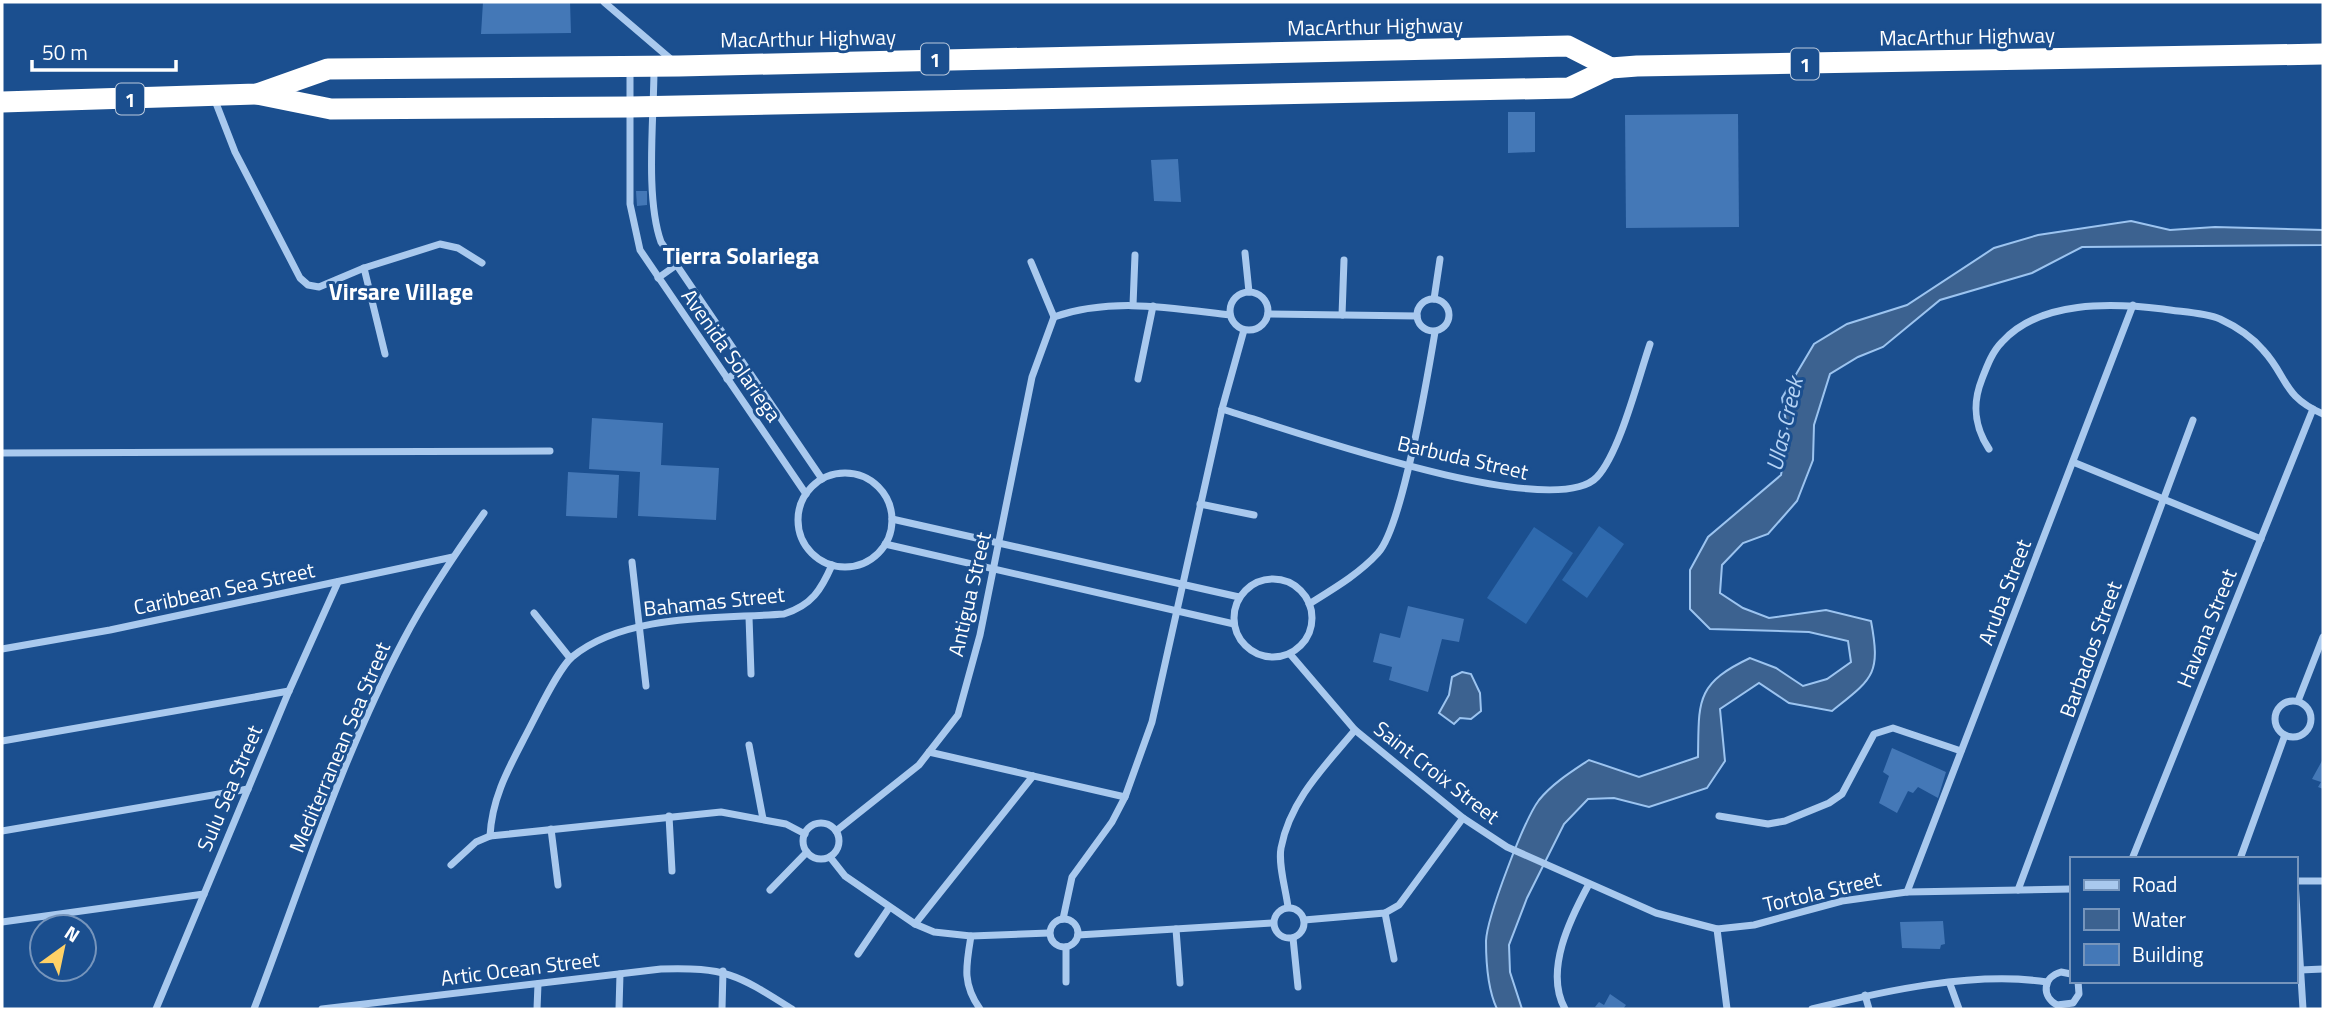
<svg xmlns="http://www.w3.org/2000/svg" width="2325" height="1011" font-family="'Titillium Web',sans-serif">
<rect width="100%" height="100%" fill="#1b4f8f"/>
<g fill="#2e69ad">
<polygon points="1599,526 1624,544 1587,598 1562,580"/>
<polygon points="1534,527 1573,553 1526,624 1487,598"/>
</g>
<g fill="#3c6290" stroke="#9cc4f0" stroke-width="2">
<path d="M2131,221L2170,230L2215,227L2323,230V245L2082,247L2032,273L1940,300L1883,347L1858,357L1830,374L1814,425L1813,460L1797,501L1768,534L1743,543L1722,565L1720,593L1743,608L1769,618L1826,610L1871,621C1881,675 1873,678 1832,711L1789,703L1759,683L1720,709L1725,761L1707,788L1649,807L1614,798L1588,799L1564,824L1527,898L1509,945L1510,972L1522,1009H1497C1488,990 1486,963 1486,941C1487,917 1524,820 1539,800C1553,783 1571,772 1589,760L1639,777L1698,757C1699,701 1695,684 1750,658L1776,668L1803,686L1827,679L1851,662L1848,641L1809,632L1710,629L1690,609V570L1708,537L1781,475L1788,434L1782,398L1814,344L1847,324L1907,305L1994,248L2038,235Z"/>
<polygon points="1462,672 1471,674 1480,693 1481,711 1471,719 1460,718 1454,724 1439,713 1449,695 1452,677"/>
</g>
<g fill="#4478b7">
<polygon points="483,2 570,2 571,33 481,34"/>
<polygon points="1508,112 1535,112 1535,152 1508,153"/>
<polygon points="1738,114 1739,227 1626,228 1625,115"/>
<polygon points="1178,159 1181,202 1154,201 1151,160"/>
<polygon points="636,191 647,191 647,205 637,206"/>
<polygon points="592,418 663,423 661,465 719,468 716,520 638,516 640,472 589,469"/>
<polygon points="568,472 619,475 617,518 566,516"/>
<polygon points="1408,606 1464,619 1459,642 1442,639 1428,692 1389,680 1392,667 1373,662 1380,633 1400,638"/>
<polygon points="1892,748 1946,772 1938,798 1918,787 1913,793 1908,791 1897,813 1879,803 1889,776 1883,772"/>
<polygon points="2323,759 2323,789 2318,787 2321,782 2312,779"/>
<polygon points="1943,921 1945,944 1941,945 1940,949 1902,948 1900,922"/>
<polygon points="1610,994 1626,1005 1623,1009 1595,1007 1599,1002 1604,1005"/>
</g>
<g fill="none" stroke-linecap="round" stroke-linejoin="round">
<g stroke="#a9c9ee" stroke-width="7">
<polyline points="604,2 673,61"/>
<polyline points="630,67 630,204 640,250 806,494"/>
<path d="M654,68C654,118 645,197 661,242L822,479"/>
<polyline points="214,98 235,152 300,278 308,285 319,287 364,268 440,244 458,248 482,263"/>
<polyline points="1245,253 1249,292"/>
<polyline points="1031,262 1054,317"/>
<polyline points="364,268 385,354"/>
<polyline points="658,278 675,266"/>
<circle cx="1249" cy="311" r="19"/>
<circle cx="1433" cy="315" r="16"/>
<polyline points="1434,299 1440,259"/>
<polyline points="1133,305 1135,255"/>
<polyline points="1268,314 1417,316"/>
<polyline points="1342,315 1344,260"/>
<path d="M1054,317C1112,297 1171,308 1230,315"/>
<polyline points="727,379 745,367"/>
<polyline points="1138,379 1153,306"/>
<path d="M1222,409C1284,428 1553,524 1597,477C1620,452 1638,379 1650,344"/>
<path d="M1989,449C1974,426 1972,404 1982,379C1987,366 1992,352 2002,342C2040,300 2112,303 2163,309C2180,312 2203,312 2220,319C2235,326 2252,337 2263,350C2288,377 2282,396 2323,414"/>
<polyline points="2,453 550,451"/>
<polyline points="2073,462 2261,539"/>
<circle cx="845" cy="520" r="47"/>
<polyline points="1200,504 1254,515"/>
<polyline points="892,519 1239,597"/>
<polyline points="885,544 1234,624"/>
<polyline points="632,562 646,686"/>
<circle cx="1273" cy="618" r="39"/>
<path d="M1309,604C1333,589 1359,574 1378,553C1402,527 1428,374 1435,332"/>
<polyline points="534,613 570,658"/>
<polyline points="749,617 751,674"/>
<polyline points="2,649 110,630 453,557"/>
<polyline points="1290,654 1355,730 1463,818 1507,847 1656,913 1717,929 1754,925 1842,901 1907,892 2071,889"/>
<circle cx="2293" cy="719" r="18"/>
<polyline points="2298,701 2323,637"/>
<polyline points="2,741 289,691"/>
<polyline points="749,745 763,819"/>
<polyline points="929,752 1125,797"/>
<polyline points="669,816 672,871"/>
<polyline points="1719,816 1768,824 1785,821 1829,803 1842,794 1874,734 1893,728 1961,751"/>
<circle cx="821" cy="841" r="18"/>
<polyline points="551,829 558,885"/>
<polyline points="2,831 248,789"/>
<polyline points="836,831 919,765 958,715 980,635 1032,377 1054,317"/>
<path d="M490,836C492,796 510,766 528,731C537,714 558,669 572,657C625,613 718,619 784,614C812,605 821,590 832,565"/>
<polyline points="830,857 845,876 915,924 934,932 971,936 1049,933"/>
<polyline points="2132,859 2313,409"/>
<polyline points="2240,859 2285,735"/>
<polyline points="451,865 476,842 490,836 721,812 786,824 805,834"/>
<polyline points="770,890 807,852"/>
<polyline points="2018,890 2193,420"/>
<polyline points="1907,892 2133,305"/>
<path d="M1288,907C1286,890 1278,865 1281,848C1290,800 1325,766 1355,730"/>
<circle cx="1289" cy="923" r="15"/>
<polyline points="1385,913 1394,959"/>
<circle cx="1064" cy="933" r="14"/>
<polyline points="1063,919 1072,877 1112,822 1125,797 1152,722 1222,409 1244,330"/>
<polyline points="1304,920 1385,913 1399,905 1463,818"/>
<polyline points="2,922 204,894"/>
<polyline points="915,924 1033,776"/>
<polyline points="1176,929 1180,983"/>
<polyline points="1717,929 1727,1009"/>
<polyline points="1078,935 1273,923"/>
<path d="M971,936C966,966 962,984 980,1009"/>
<polyline points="1293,938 1298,987"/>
<polyline points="1066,947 1066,982"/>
<polyline points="858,954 889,908"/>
<polyline points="2300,970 2323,969"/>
<path d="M2071,974L2061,972C2043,977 2041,996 2057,1005L2073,1003L2079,994L2078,981"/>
<polyline points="1950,984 1959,1009"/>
<polyline points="1865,995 1869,1009"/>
<polyline points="156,1009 289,691 338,582"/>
<path d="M254,1009C301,886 342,756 404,639C427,595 455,554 484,513"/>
<path d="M322,1009L661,969C727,967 738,975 792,1009"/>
<polyline points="537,1009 538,984"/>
<polyline points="619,1009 620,974"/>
<polyline points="722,1009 723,971"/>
<path d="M1565,1009C1544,971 1570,919 1589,884"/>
<path d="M1812,1009C1883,991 1974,971 2047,982"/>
<polyline points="2303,1009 2295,881 2323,881"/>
</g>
<g stroke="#fff" stroke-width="21">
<polyline points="257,94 331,109 630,107 1569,88 1611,68 1637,66 2323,54"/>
<polyline points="2,102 257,94 328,69 679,66 1568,46 1611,68"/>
</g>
</g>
<g text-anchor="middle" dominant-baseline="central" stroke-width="6" stroke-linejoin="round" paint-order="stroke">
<g fill="#1b4f8f" stroke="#bbcadd" stroke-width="2">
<rect x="921" y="43.5" width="28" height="31" rx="5"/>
<rect x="1791" y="48.5" width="28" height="31" rx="5"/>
<rect x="116" y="83.5" width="28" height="31" rx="5"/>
</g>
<g font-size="19" font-weight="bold" fill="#fff">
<text x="935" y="59">1</text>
<text x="1805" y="64">1</text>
<text x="130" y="99">1</text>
</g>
<g font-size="21" fill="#fff" stroke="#1b4f8f">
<text transform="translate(1375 26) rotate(-1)">MacArthur Highway</text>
<text transform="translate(1967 36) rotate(-1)">MacArthur Highway</text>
<text transform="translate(808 38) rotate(-1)">MacArthur Highway</text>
<text transform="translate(732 355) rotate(55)">Avenida Solariega</text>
<text transform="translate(1463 457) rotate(13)">Barbuda Street</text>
<text transform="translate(224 588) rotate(-12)">Caribbean Sea Street</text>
<text transform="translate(2004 592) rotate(-69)">Aruba Street</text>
<text transform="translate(969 594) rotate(-77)">Antigua Street</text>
<text transform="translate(714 601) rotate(-6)">Bahamas Street</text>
<text transform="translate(2206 628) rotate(-68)">Havana Street</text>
<text transform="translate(2090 649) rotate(-70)">Barbados Street</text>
<text transform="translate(339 747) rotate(-67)">Mediterranean Sea Street</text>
<text transform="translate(1437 772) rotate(38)">Saint Croix Street</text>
<text transform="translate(229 788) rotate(-67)">Sulu Sea Street</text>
<text transform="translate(1822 891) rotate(-13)">Tortola Street</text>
<text transform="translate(520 968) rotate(-7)">Artic Ocean Street</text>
</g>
<g font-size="23" font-weight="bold" fill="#fff" stroke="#1b4f8f">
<text x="741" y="255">Tierra Solariega</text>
<text x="401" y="291">Virsare Village</text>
</g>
<g font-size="23" font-style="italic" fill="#b5d3f5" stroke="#1b4f8f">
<text transform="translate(1784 424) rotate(-77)">Ulas Creek</text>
</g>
</g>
<rect width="2325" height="1011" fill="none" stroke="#ffffff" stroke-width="7"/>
<rect x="2070" y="857" width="228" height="126" fill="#1b4f8f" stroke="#7695bc" stroke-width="2"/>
<rect x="2084" y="880" width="35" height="10" fill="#a9c9ee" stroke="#7695bc" stroke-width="2"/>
<text x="2132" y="892" font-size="21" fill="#ffffff">Road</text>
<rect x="2084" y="909" width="35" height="21" fill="#3c6290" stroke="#7695bc" stroke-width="2"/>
<text x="2132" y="927" font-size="21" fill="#ffffff">Water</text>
<rect x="2084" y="944" width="35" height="21" fill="#4478b7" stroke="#7695bc" stroke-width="2"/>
<text x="2132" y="962" font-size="21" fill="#ffffff">Building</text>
<g transform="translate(63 948) rotate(33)"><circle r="33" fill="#1b4f8f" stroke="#7695bc" stroke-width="2"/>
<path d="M0-5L12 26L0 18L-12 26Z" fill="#ffd166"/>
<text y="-10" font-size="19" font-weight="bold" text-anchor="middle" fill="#ffffff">N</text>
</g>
<path d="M32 60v10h144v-10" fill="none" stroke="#ffffff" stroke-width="3.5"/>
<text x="42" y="60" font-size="21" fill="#ffffff" stroke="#1b4f8f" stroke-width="5" paint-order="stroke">50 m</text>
</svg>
